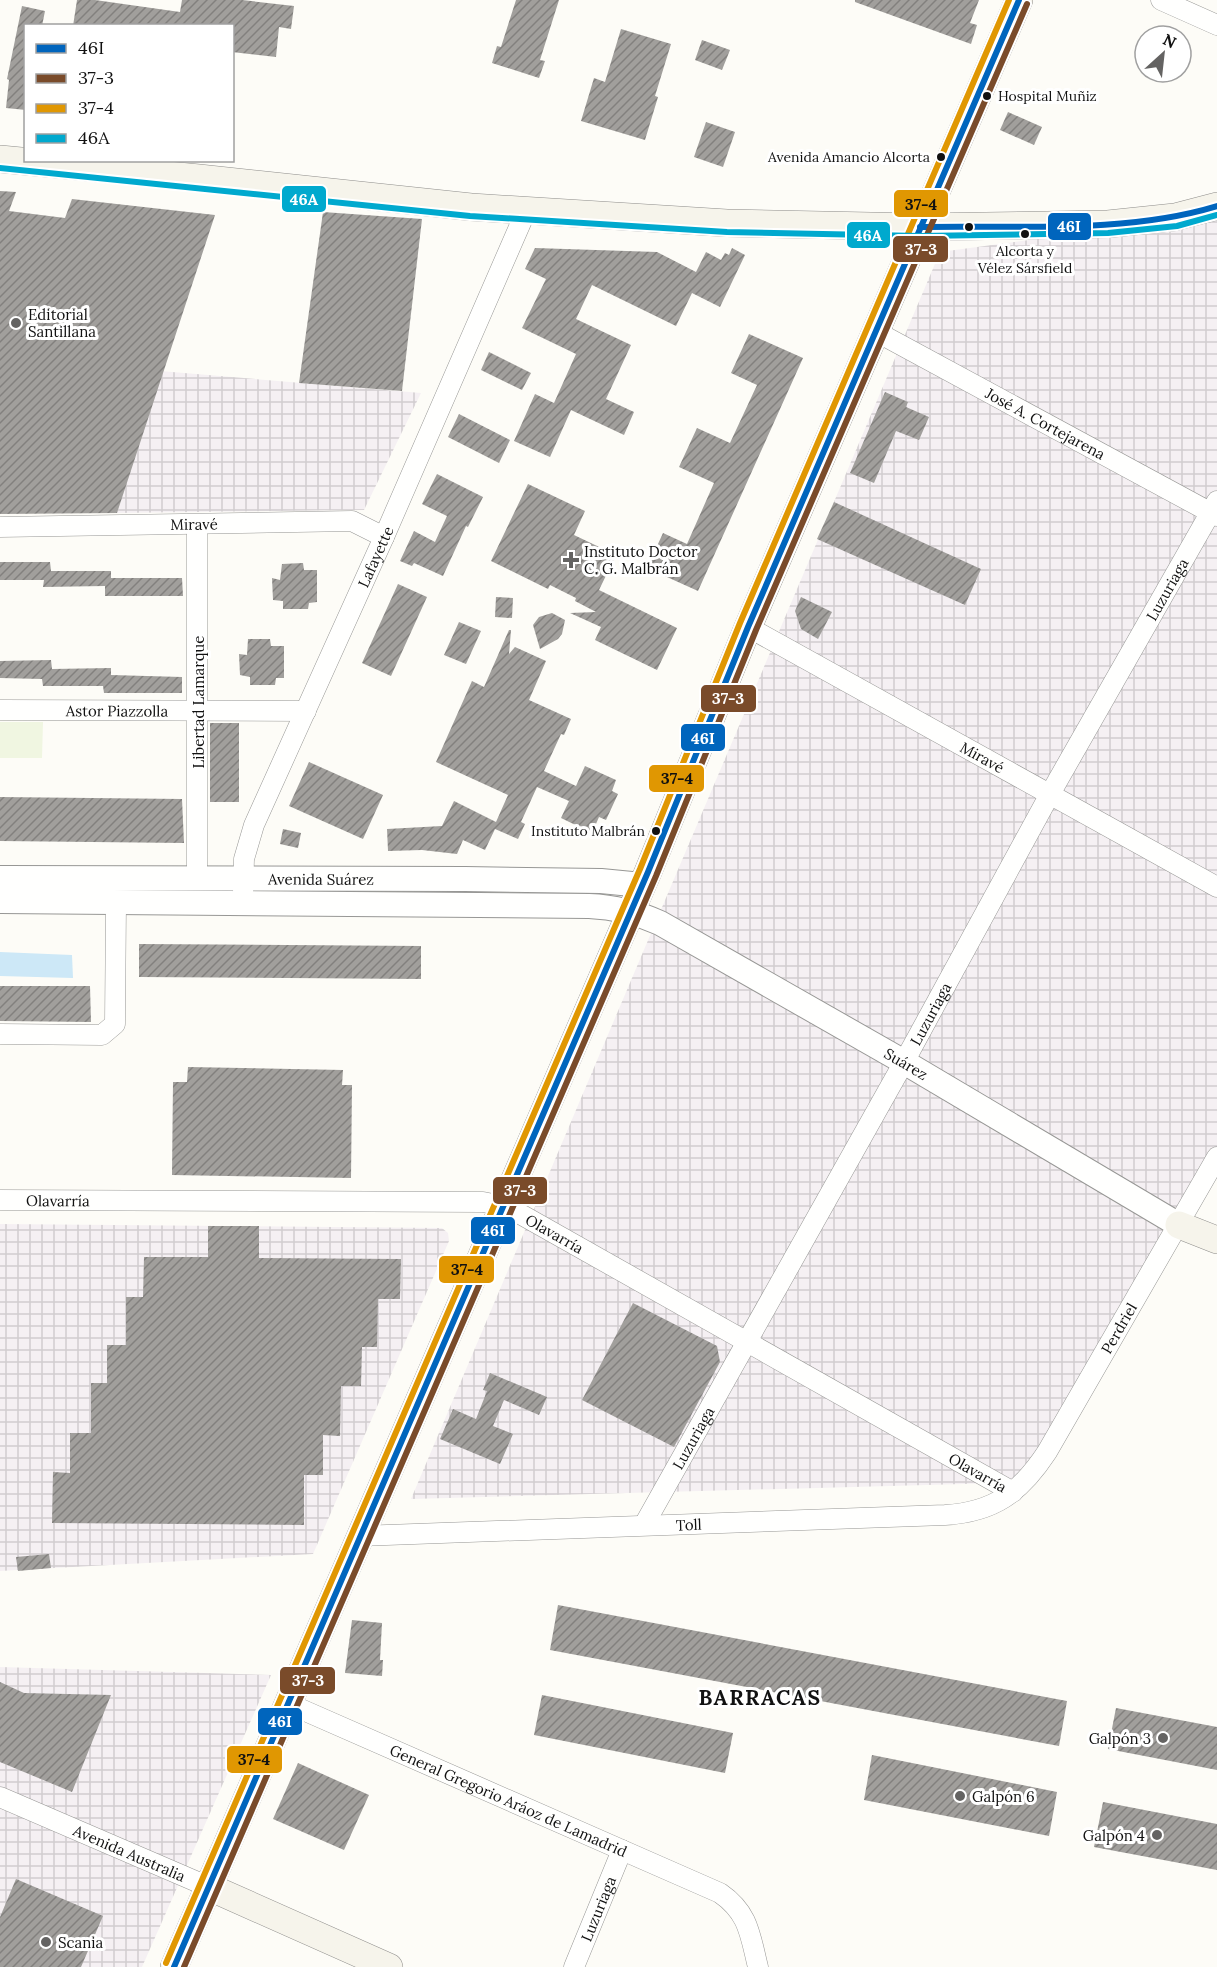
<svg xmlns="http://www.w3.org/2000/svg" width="1217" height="1967" font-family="Lora,serif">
<defs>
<pattern id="industrial-grid" width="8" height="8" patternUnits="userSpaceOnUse" patternTransform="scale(1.5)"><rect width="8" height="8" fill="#f5f0f3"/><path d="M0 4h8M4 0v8" fill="none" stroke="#d1cdcf"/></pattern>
<pattern id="grass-tufts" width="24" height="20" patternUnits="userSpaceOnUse" patternTransform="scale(1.5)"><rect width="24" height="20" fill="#e7f3d7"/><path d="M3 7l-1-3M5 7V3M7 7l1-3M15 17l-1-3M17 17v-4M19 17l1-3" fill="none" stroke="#c5cfb8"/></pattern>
<pattern id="building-hatch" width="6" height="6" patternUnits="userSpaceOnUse" patternTransform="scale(1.5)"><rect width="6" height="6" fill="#a19f9c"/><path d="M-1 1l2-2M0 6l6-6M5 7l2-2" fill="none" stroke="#82807e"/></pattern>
</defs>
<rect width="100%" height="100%" fill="#fdfcf7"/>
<g fill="url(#industrial-grid)">
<polygon points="1217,215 1217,1147 1034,1482 411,1499 940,252"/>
<polygon points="160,371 421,393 364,510 117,513"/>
<polygon points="0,1224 442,1228 448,1233 449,1241 313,1554 0,1571"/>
<polygon points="0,1667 271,1675 142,1967 0,1967"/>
</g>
<polygon fill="url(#grass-tufts)" points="288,890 608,894 611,897 286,893"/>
<polygon fill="#f0f6e1" points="0,722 43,722 42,758 0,758"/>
<polygon fill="#cde8f7" points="0,952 72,955 73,978 0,976"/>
<g fill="url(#building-hatch)">
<polygon points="77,0 95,0 180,12 182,0 242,0 294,6 291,29 279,27 276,57 232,52 232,26 73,26"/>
<polygon points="516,0 559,0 540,60 545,61 539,78 492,63 497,46 501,47"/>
<polygon points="855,0 979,0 970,23 977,25 971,44 855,2"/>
<polygon points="22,6 45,11 42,26 26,26 26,110 6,108 9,80 7,79"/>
<polygon points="621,29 671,44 655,96 658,97 645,140 581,121 594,78 605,82"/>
<polygon points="702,40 730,50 722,70 695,60"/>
<polygon points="1008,112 1042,127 1034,145 1000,130"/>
<polygon points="706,122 735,132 723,167 694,157"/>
<polygon points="0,191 16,192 9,211 65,218 72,199 215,215 117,513 0,514"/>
<polygon points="323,212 422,219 402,391 299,383"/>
<polygon points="535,248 657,252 696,272 706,252 721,260 725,253 729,255 732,248 745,255 720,307 692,293 676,326 592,285 576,319 631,345 606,399 634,412 624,435 571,410 550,457 514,441 535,394 554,403 576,354 522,328 546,279 525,269"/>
<polygon points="749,334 803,358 698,591 647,568 663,533 687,544 714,483 679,467 697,428 730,443 757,385 731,373"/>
<polygon points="489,352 531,373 522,390 481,370"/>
<polygon points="885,392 908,402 906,407 929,417 919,440 896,431 874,483 850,473"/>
<polygon points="459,414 510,440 499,463 448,437"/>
<polygon points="437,474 483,497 468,527 466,526 443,576 414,563 412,566 400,561 414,531 435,542 447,516 422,504"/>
<polygon points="528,484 585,511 574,535 616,555 599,590 677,628 657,670 595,640 601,627 570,613 596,612 575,601 576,598 550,585 548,589 491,561"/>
<polygon points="834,502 981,569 965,605 817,539"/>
<polygon points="0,562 50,562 51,571 111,571 111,578 182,578 183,596 105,596 105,586 43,587 44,580 0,580"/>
<polygon points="303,563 304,570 317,570 317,602 309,603 308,609 283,609 283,601 273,600 272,578 280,580 282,564"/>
<polygon points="398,584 427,597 391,676 362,663"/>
<polygon points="496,597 513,598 512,618 495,617"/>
<polygon points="801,597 832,612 818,639 801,629 795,611"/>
<polygon points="552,613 565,620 562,634 558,639 540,649 533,625 539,617"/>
<polygon points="459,622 481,631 466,664 444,655"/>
<polygon points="509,630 511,630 509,654 515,647 546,661 529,700 571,719 564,735 561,734 544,771 576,786 585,766 616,780 612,791 618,794 606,820 599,817 592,833 561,818 569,801 537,787 521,822 525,824 518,839 495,829 485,850 463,840 457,854 422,850 388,851 387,829 442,826 454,801 496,822 508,795 436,762 472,681 484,687"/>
<polygon points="248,639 270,639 271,646 284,646 284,678 276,678 275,685 250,685 250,677 240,675 239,654 247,655"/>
<polygon points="51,660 52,669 111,668 111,675 182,677 182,693 104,693 103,686 43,686 42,679 0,678 0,661"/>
<rect x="210" y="723" width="29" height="79"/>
<polygon points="309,762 383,795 363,839 289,806"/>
<polygon points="0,797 182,799 184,843 0,841"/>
<polygon points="283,829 301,833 298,848 280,844"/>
<polygon points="139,944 421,946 421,979 139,977"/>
<polygon points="0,986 90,986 91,1022 0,1021"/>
<polygon points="188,1067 343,1070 342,1085 352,1085 351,1178 172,1175 173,1082 187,1082"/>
<polygon points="208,1226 259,1226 259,1258 401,1259 400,1299 378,1299 377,1347 362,1347 361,1386 341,1386 340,1436 323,1435 323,1475 304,1475 304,1525 52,1523 53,1472 70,1473 70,1433 91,1433 91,1383 107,1383 107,1345 126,1345 126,1297 143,1297 144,1257 208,1257"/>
<polygon points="633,1303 717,1346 720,1362 674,1447 582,1400"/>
<polygon points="490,1373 547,1397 539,1415 504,1400 493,1426 513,1434 500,1464 440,1439 453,1409 476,1419 487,1391 483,1390"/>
<polygon points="49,1554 51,1568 18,1571 16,1557"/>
<polygon points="558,1605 1067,1701 1059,1746 550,1650"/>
<polygon points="352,1620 382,1623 380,1660 383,1660 382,1676 345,1673"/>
<polygon points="0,1682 24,1693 111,1695 72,1792 0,1762"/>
<polygon points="542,1695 733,1733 725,1773 534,1735"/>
<polygon points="1116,1708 1217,1727 1217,1770 1108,1749"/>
<polygon points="872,1755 1057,1792 1049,1836 864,1800"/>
<polygon points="298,1763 369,1795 344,1850 273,1819"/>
<polygon points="1103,1802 1217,1824 1217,1870 1094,1847"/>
<polygon points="16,1879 103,1916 81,1967 0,1967 0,1917"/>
</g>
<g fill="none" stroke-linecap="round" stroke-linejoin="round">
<g stroke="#979795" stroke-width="21">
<g id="minor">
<polyline points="1161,0 1217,25"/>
<path id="s1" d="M875,331L1217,516"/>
<path id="s2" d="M0,527L352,521L384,537"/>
<path id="s3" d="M748,627L1217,887"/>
<path id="s4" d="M0,710L306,711"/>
<polyline points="197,879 197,525"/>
<path id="s5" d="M243,893L244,859L254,825L384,537L526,211"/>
<polyline points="0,1034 102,1035 115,1024 116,902"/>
<path id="s6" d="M0,1200L483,1202L503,1206L522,1215L1013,1492"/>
<path id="s7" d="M644,1525L904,1062L1050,794L1217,501"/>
<path id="s8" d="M359,1536L945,1515C994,1512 1020,1493 1047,1452L1217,1157"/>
<path id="s9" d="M287,1703L720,1893C749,1913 750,1935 758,1967"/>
<path id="s10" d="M0,1797L209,1887"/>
<path id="s11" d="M574,1967L622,1850"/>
</g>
</g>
<g stroke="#979795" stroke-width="26">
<g id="tertiary">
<path id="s12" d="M0,878L465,879L601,881L642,885"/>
<path id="s13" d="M0,901L589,906C615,907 636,912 660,923L904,1062L1179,1225"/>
</g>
</g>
<g stroke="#8e8d8b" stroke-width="28">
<g id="secondary">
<polyline points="0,159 199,178 471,207 727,223 920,227 1108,224 1175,217 1217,206"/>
<polyline points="1179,1225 1217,1240"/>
<polyline points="209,1887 389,1967"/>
<polyline points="174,1967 648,872 748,627 1019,0"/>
</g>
</g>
<use href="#minor" stroke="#fffffe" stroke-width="20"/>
<use href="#tertiary" stroke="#fffffe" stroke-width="24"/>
<use href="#secondary" stroke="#f6f4eb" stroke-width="27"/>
<g stroke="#fff" stroke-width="10">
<g id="bus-1">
<path d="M920,227C1016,225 1125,234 1217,206"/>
<polyline points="174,1967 648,872 748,627 1019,0"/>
</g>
</g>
<g stroke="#fff" stroke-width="10">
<polyline id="bus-2" points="184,1967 656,876 756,630 1027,4"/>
</g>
<g stroke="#fff" stroke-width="10">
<polyline id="bus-3" points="166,1963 640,869 740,623 1009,0"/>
</g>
<g stroke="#fff" stroke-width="10">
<polyline id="bus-4" points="0,168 470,216 727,232 920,236 1108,233 1177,226 1217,215"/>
</g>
<use href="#bus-1" stroke="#0065bd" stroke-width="6"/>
<use href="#bus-2" stroke="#7a4b2a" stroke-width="6"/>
<use href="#bus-3" stroke="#e09702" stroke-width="6"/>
<use href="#bus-4" stroke="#00a9ce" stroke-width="6"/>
</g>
<g fill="#111" stroke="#fff" stroke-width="2">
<circle cx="987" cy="96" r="5"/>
<circle cx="941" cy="157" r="5"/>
<circle cx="969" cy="227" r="5"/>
<circle cx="1025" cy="234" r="5"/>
<circle cx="656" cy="831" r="5"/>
</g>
<g fill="#646362" stroke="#fff" stroke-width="2">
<circle cx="16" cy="323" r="6"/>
<path d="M568 551h6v6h6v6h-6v6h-6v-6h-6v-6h6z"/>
<circle cx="1163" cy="1738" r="6"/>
<circle cx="960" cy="1796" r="6"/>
<circle cx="1157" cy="1835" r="6"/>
<circle cx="46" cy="1942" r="6"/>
</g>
<g text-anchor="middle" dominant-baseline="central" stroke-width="6" stroke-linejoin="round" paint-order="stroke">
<g font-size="14" fill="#111" stroke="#fff" text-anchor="end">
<text x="998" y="96" text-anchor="start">Hospital Muñiz</text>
<text x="930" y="157">Avenida Amancio Alcorta</text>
<text x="1025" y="251" text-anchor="middle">Alcorta y<tspan x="1025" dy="17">Vélez Sársfield</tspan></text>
<text x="645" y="831">Instituto Malbrán</text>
</g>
<g font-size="15" fill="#111" stroke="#fff" text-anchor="start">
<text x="28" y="314">Editorial<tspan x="28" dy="17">Santillana</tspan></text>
<text x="584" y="551">Instituto Doctor<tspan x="584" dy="17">C. G. Malbrán</tspan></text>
<text x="1151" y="1738" text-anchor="end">Galpón 3</text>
<text x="972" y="1796">Galpón 6</text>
<text x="1145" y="1835" text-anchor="end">Galpón 4</text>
<text x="58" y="1942">Scania</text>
</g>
<g font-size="15" fill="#111" stroke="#fff">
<text stroke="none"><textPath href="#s1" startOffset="194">José A. Cortejarena</textPath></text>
<text stroke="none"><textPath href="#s2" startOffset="194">Miravé</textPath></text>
<text stroke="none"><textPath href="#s5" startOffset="364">Lafayette</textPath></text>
<text stroke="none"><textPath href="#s7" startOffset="1072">Luzuriaga</textPath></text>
<text transform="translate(198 702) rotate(-90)">Libertad Lamarque</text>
<text stroke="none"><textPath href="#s4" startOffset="117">Astor Piazzolla</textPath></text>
<text stroke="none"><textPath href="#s3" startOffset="268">Miravé</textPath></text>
<text stroke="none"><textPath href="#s12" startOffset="321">Avenida Suárez</textPath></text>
<text stroke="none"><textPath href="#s7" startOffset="586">Luzuriaga</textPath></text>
<text stroke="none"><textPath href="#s13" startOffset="946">Suárez</textPath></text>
<text stroke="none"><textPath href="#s6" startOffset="58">Olavarría</textPath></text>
<text stroke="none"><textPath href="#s6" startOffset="562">Olavarría</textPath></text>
<text stroke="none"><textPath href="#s8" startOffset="855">Perdriel</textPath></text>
<text stroke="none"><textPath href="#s7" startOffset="100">Luzuriaga</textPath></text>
<text stroke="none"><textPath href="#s6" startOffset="1048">Olavarría</textPath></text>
<text stroke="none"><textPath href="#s8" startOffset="330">Toll</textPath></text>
<text stroke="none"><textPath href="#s9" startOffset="242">General Gregorio Aráoz de Lamadrid</textPath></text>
<text stroke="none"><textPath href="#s10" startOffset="141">Avenida Australia</textPath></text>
<text stroke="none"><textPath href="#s11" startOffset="63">Luzuriaga</textPath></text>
</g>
<g font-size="21" font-weight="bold" letter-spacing="1.5" fill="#111" stroke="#fff">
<text x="760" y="1697">BARRACAS</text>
</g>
</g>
<g stroke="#fff" stroke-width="2">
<rect x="281" y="185" width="46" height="28" rx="6" fill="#00a9ce"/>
<rect x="893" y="189" width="56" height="29" rx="6" fill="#e09702"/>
<rect x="1047" y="212" width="45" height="29" rx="6" fill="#0065bd"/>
<rect x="846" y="221" width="45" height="28" rx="6" fill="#00a9ce"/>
<rect x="892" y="235" width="57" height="28" rx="6" fill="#7a4b2a"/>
<rect x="700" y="684" width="57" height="29" rx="6" fill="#7a4b2a"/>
<rect x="680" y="723" width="46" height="29" rx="6" fill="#0065bd"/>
<rect x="648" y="764" width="57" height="29" rx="6" fill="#e09702"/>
<rect x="492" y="1176" width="56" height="29" rx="6" fill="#7a4b2a"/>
<rect x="470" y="1216" width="46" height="29" rx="6" fill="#0065bd"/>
<rect x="438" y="1255" width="57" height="29" rx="6" fill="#e09702"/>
<rect x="279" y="1666" width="57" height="29" rx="6" fill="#7a4b2a"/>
<rect x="257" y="1707" width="46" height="29" rx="6" fill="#0065bd"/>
<rect x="226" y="1745" width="57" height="29" rx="6" fill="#e09702"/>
</g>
<g font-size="16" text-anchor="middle" font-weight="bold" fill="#fff">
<text x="304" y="205">46A</text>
<text x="1069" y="232">46I</text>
<text x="868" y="241">46A</text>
<text x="921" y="255">37-3</text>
<text x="728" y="704">37-3</text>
<text x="703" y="744">46I</text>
<text x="520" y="1196">37-3</text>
<text x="493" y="1236">46I</text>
<text x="308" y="1686">37-3</text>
<text x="280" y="1727">46I</text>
</g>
<g font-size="16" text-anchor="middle" font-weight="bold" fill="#111">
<text x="921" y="210">37-4</text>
<text x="677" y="784">37-4</text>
<text x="467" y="1275">37-4</text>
<text x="254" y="1765">37-4</text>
</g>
<rect x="24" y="24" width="210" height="138" fill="#ffffff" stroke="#a0a0a0" stroke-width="1.5"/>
<rect x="36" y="44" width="30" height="9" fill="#0065bd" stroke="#a0a0a0" stroke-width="1.5"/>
<text x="78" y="54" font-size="18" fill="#111111">46I</text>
<rect x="36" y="74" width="30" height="9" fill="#7a4b2a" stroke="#a0a0a0" stroke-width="1.5"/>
<text x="78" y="84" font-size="18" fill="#111111">37-3</text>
<rect x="36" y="104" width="30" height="9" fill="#e09702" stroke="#a0a0a0" stroke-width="1.5"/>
<text x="78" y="114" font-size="18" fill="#111111">37-4</text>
<rect x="36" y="134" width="30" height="9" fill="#00a9ce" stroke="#a0a0a0" stroke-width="1.5"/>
<text x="78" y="144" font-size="18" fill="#111111">46A</text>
<g transform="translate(1163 54) rotate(27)"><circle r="28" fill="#ffffff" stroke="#a0a0a0" stroke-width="1.5"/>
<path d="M0-4.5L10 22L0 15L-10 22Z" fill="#646362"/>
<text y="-9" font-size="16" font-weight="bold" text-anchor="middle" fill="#111111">N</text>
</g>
</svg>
